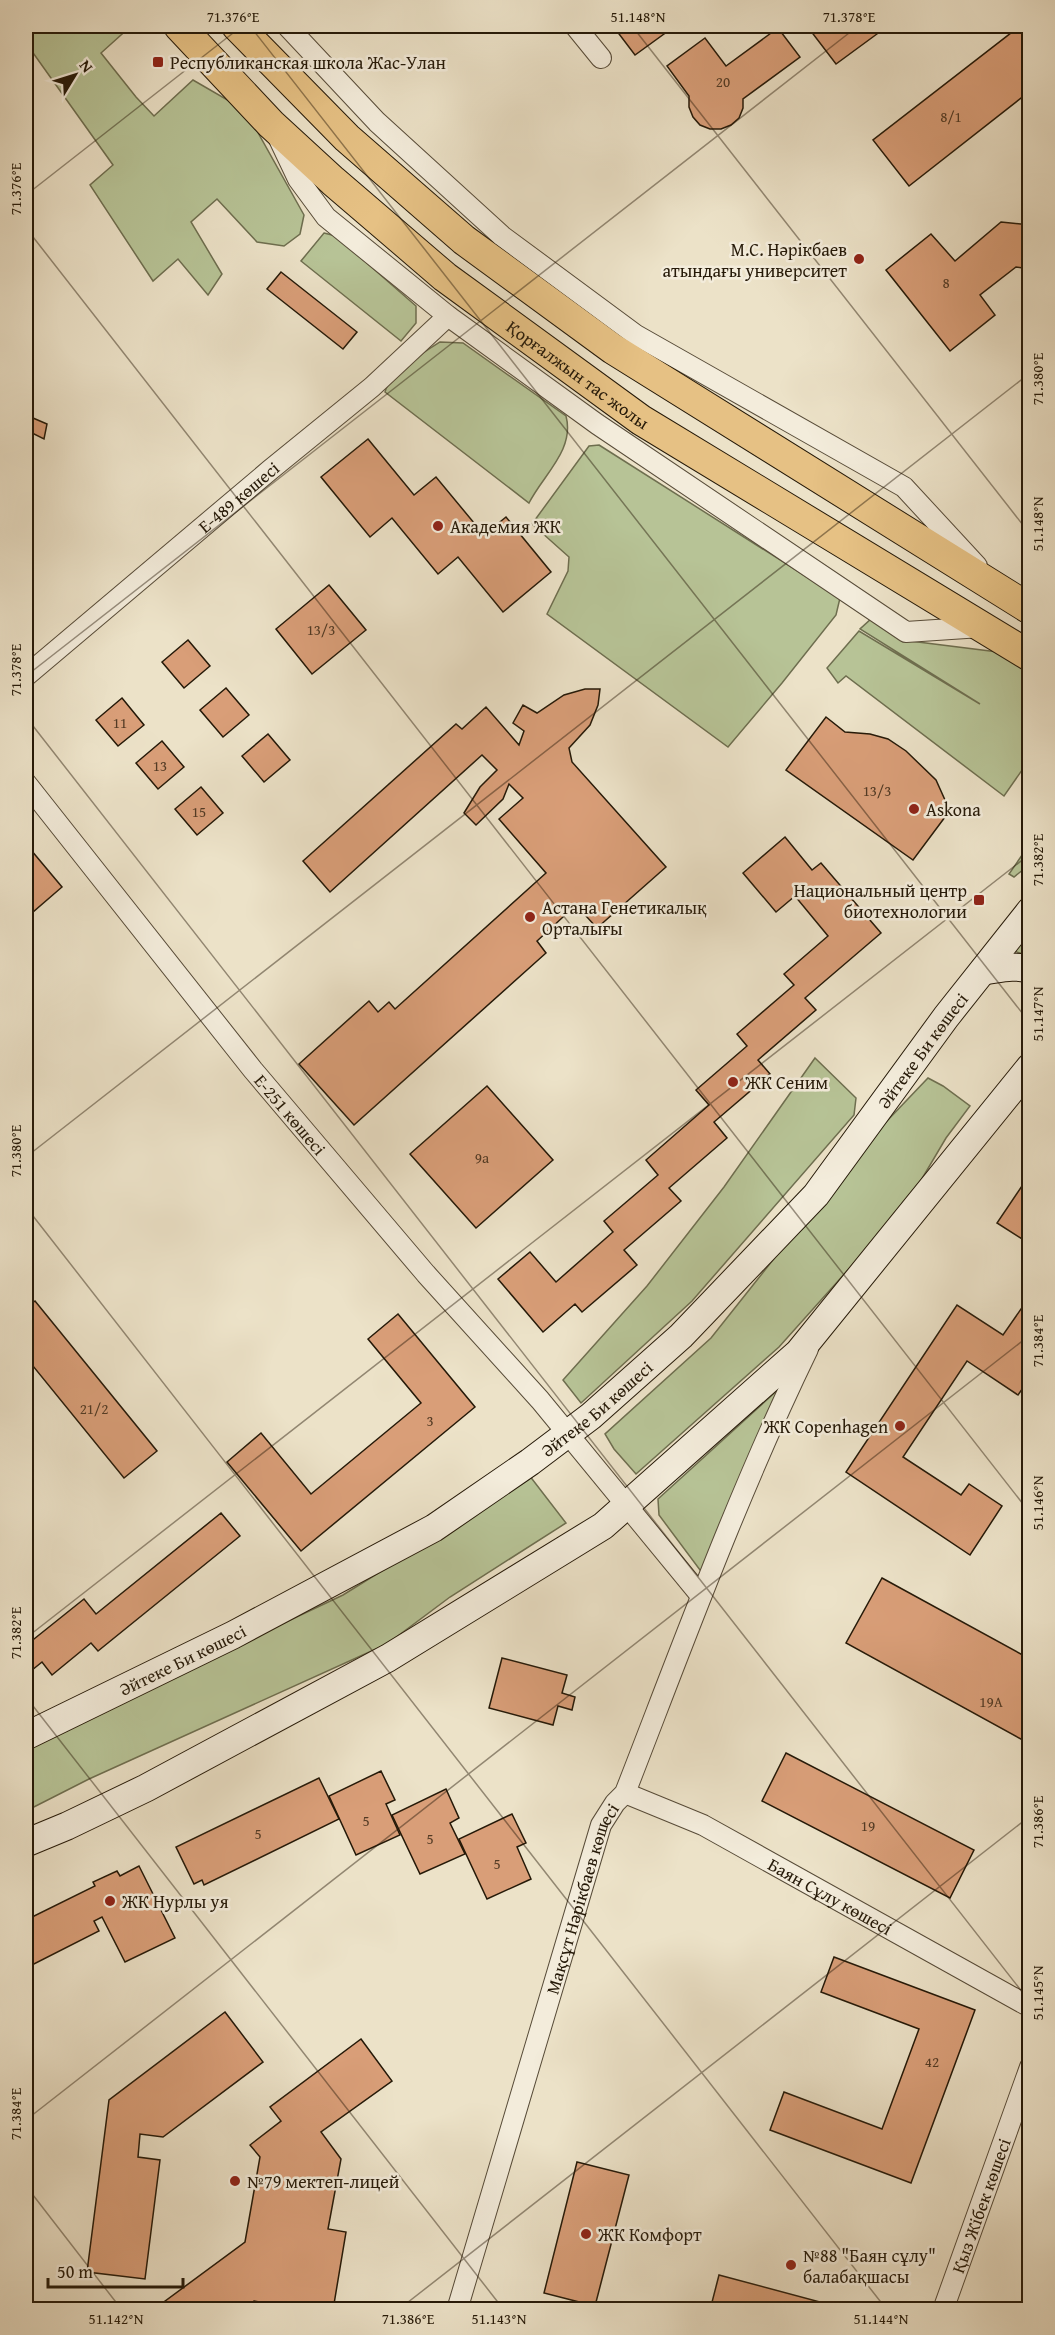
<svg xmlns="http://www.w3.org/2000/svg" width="1055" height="2335" font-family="'Gentium Book Plus',serif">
<rect width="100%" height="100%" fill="#ece2c8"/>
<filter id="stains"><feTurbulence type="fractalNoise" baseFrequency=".00333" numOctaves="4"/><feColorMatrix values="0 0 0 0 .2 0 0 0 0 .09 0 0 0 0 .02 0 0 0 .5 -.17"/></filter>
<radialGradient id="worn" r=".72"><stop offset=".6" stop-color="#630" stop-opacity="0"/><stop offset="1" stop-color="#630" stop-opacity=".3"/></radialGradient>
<g fill="#b7c396" stroke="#6e6e4f" stroke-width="1.5">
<polygon points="26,26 131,26 101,53 136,97 154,116 193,80 238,106 257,131 304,215 300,234 284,246 257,242 217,199 191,222 222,274 208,295 178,259 153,281 90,185 113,165 26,43"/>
<polygon points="324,233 336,236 416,306 416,323 401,341 301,261"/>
<path d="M440,342L463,343L566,416C575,450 543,475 529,503L385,392C390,373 424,352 440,342Z"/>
<polygon points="599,445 840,598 836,615 782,683 728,747 547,614 568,571 569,557 532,524 589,446"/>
<polygon points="871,619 910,641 998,652 1029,671 1029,760 1004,796 846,676 838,683 827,668 859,631 980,704 860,629"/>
<polygon points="1029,845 1029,865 1014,877 1009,874"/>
<polygon points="1029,923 1029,956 1014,951"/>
<polygon points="815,1058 856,1098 854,1115 692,1301 581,1403 563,1380 647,1286 724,1187"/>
<polygon points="928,1078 943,1086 970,1106 946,1138 907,1204 779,1347 636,1474 614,1449 605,1434 711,1338 865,1144"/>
<polygon points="781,1387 703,1574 659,1515 658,1499"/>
<polygon points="529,1475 566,1523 450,1597 387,1644 89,1779 26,1811 26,1749 64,1727 343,1595 488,1505"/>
</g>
<g fill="#d99e78" stroke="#251908" stroke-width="1.5">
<polygon points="613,26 675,26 635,55"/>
<polygon points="807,26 876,26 881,31 836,64"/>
<polygon points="1020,26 1030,26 1030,91 909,186 873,140"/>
<polygon points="778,28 800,57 743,99 743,108 739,118 731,125 721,129 710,129 700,125 693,117 689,107 689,96 667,66 705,38 726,66"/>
<polygon points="1001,222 1030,225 1030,269 1016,267 980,295 995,315 950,351 886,270 931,234 955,261"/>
<polygon points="281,272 357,332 343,349 267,289"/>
<polygon points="26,415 47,424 44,439 26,430"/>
<polygon points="368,439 414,495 436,477 484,535 506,517 551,572 503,612 458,557 438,574 392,518 370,537 321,477"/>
<polygon points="329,585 366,630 312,674 276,629"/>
<polygon points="188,640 210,666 184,688 162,662"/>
<polygon points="226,688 249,715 223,737 200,710"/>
<polygon points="585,689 600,689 598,705 590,725 569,748 572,762 666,867 597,928 576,905 537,941 546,953 354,1125 299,1064 369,1001 378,1012 389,1002 395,1009 546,873 499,819 523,798 509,784 503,799 476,825 464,813 480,787 497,770 482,755 330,892 303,861 456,724 462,729 486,707 519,745 524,731 513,723 523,705 537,713 564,695"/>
<polygon points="122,698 144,725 118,746 96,720"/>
<polygon points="826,717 845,732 870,734 888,739 906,751 936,780 945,800 948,813 913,860 786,770"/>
<polygon points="268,734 290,760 264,782 242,756"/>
<polygon points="162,741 184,767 158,789 136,763"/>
<polygon points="201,787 223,813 197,835 175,809"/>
<polygon points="785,837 812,870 821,863 881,933 805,998 816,1010 758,1060 770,1074 714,1122 727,1138 669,1188 681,1201 624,1250 637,1265 582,1312 575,1304 543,1332 498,1279 530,1252 556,1282 613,1232 604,1221 658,1175 646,1160 709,1105 696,1090 747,1046 737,1034 794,985 784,974 828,936 795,896 776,912 743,873"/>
<polygon points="26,844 62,887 26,918"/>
<polygon points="487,1086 553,1160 476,1228 410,1154"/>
<polygon points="1030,1174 1030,1244 997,1223"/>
<polygon points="1030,1296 1030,1378 1018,1395 967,1361 903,1457 961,1495 969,1484 1002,1506 970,1555 846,1472 957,1305 1003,1335"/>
<polygon points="35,1301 157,1451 124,1478 29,1361 26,1364 26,1308"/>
<polygon points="398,1314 475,1407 301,1551 227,1462 261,1433 311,1494 421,1403 368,1339"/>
<polygon points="221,1513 240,1536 98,1651 91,1643 52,1675 42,1662 26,1675 26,1639 29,1643 84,1599 96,1614"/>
<polygon points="882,1578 1030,1659 1030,1744 846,1643"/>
<polygon points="502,1658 567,1675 562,1693 575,1697 572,1710 558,1706 553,1725 489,1708"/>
<polygon points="786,1753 974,1850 950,1898 762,1801"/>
<polygon points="381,1771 395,1800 386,1804 400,1835 356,1855 329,1796"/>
<polygon points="319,1778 339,1819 204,1885 202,1880 194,1884 176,1847"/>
<polygon points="446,1789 459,1818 450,1823 465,1854 420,1874 392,1815"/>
<polygon points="512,1814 526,1843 517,1847 531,1879 487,1899 459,1839"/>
<polygon points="139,1866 175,1938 125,1962 102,1917 94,1921 99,1931 26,1968 26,1920 95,1886 93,1882 117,1871 120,1876"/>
<polygon points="834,1957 975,2010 911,2183 770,2130 784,2092 882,2129 919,2029 821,1992"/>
<polygon points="225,2012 263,2062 163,2137 140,2134 138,2157 160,2160 145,2279 87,2272 109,2100"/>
<polygon points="361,2039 392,2081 321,2132 341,2159 328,2229 346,2232 333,2310 302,2310 254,2301 242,2310 153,2310 245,2242 260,2157 250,2145 281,2121 270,2107"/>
<polygon points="577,2162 629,2175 595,2306 544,2293"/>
<polygon points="719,2275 820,2302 818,2310 710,2310"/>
</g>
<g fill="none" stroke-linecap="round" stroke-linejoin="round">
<g stroke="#574b38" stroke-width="22">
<g id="street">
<polyline points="287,26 377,122 502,236 636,335 904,487 977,566"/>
<polyline points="575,26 601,58"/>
<polyline points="278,137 298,179 326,217 448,316 597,424 906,632 981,627"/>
<path id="s1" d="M26,676L270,470L372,387L448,316"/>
<path id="s2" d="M26,783L253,1070L426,1274L540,1400L701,1596"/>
<path id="s3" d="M625,1793L703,1825L1030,2007"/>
<path id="s4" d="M457,2310L601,1825L615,1803L625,1793C683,1644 738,1493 808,1349"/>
<path id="s5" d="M943,2310L1030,2067"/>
</g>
</g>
<g stroke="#251908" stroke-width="29">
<g id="secondary">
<path d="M983,971C999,969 1015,964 1030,970"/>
<path id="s6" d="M26,1736L233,1635L434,1528L530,1462L591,1416L681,1336L816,1195L946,1017L1030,911"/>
<polyline points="26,1843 67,1826 146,1788 388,1658 603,1526 799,1352 1030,1067"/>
</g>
</g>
<g stroke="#251908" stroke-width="32">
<g id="primary">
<path id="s7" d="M179,26L271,124L333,181L445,277L641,420L1030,656"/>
<polyline points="237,26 347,138 464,240 613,349 1030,609"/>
</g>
</g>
<use href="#street" stroke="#f3ecdb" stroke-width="20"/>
<use href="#secondary" stroke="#f3ecdb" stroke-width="27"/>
<use href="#primary" stroke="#e6c184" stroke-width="30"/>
</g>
<path fill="none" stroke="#251908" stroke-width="1.5" stroke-opacity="0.45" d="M250,26L1030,1023M632,26L1030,534M1015,26L1030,44M26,195L242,26M26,228L1030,1513M26,676L858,26M26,717L1030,2002M26,1157L1030,373M26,1207L887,2310M26,1638L1030,854M26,1697L504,2310M26,2120L1030,1335M26,2186L122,2310M398,2310L1030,1816M1014,2310L1030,2298"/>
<g fill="#8f2418" stroke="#f3ecdb" stroke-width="2">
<rect x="152" y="56" width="12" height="12" rx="3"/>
<circle cx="859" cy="259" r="6"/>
<circle cx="438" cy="526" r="6"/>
<circle cx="914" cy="809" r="6"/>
<rect x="973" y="894" width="12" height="12" rx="3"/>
<circle cx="530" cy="917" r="6"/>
<circle cx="733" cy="1082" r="6"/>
<circle cx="900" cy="1426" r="6"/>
<circle cx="110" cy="1901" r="6"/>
<circle cx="235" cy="2181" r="6"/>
<circle cx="586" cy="2234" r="6"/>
<circle cx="791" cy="2265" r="6"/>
</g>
<g text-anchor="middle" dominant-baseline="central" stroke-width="5" stroke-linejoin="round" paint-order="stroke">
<g font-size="15" fill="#523a24">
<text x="723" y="81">20</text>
<text x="951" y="116">8/1</text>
<text x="946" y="282">8</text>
<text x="321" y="629">13/3</text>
<text x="120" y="722">11</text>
<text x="160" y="765">13</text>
<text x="877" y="790">13/3</text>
<text x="199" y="811">15</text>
<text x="482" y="1157">9а</text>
<text x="94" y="1408">21/2</text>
<text x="430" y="1420">3</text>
<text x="991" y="1701">19А</text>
<text x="366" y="1820">5</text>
<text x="868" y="1825">19</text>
<text x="258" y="1833">5</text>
<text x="430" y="1838">5</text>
<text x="497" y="1863">5</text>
<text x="932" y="2061">42</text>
</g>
<g font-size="18" fill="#251908" stroke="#f3ecdb" text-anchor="start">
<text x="170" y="62">Республиканская школа Жас-Улан</text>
<text x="847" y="249" text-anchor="end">М.С. Нәрікбаев<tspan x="847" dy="21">атындағы университет</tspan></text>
<text x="450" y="526">Академия ЖК</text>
<text x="926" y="809">Askona</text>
<text x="967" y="890" text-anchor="end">Национальный центр<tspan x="967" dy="21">биотехнологии</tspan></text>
<text x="542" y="907">Астана Генетикалық<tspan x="542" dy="21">Орталығы</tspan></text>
<text x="745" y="1082">ЖК Сеним</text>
<text x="888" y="1426" text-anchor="end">ЖК Copenhagen</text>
<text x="122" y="1901">ЖК Нурлы уя</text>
<text x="247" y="2181">№79 мектеп-лицей</text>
<text x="598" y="2234">ЖК Комфорт</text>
<text x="803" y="2255">№88 "Баян сұлу"<tspan x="803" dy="21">балабақшасы</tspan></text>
</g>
<g font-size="18" fill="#251908" stroke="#f3ecdb">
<text stroke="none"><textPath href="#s7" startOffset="531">Қорғалжын тас жолы</textPath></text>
<text stroke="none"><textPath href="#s1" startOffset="278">Е-489 көшесі</textPath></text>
<text stroke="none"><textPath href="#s6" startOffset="1146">Әйтеке Би көшесі</textPath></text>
<text stroke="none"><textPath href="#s2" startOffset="424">Е-251 көшесі</textPath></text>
<text stroke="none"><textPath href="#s6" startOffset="660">Әйтеке Би көшесі</textPath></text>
<text stroke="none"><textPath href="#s6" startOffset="174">Әйтеке Би көшесі</textPath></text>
<text stroke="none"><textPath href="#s3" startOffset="230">Баян Сұлу көшесі</textPath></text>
<text stroke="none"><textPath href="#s4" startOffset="430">Мақсұт Нәрікбаев көшесі</textPath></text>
<text stroke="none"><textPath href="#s5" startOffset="111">Қыз Жібек көшесі</textPath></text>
</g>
</g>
<rect width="1055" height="2335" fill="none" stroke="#ece2c8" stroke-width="66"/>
<g transform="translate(75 75) rotate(52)" stroke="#f3ecdb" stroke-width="4.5" paint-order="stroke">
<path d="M0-4.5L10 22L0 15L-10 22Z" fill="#251908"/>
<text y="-9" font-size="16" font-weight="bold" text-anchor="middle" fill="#251908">N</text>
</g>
<path d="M48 2278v9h135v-9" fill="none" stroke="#251908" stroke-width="3"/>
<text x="57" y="2278" font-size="18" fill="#251908" stroke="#f3ecdb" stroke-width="4.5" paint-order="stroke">50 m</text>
<rect x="33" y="33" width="989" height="2269" fill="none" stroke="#251908" stroke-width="2"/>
<g font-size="15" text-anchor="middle" fill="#251908">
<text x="233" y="22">71.376°E</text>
<text x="638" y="22">51.148°N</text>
<text x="849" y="22">71.378°E</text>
<text transform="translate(16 189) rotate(-90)" y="5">71.376°E</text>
<text transform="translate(1038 379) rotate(-90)" y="5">71.380°E</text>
<text transform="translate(1038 524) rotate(-90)" y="5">51.148°N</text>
<text transform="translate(16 670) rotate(-90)" y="5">71.378°E</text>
<text transform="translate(1038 860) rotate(-90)" y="5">71.382°E</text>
<text transform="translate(1038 1014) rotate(-90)" y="5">51.147°N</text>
<text transform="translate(16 1151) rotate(-90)" y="5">71.380°E</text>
<text transform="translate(1038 1341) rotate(-90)" y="5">71.384°E</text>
<text transform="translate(1038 1503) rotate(-90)" y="5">51.146°N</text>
<text transform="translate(16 1633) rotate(-90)" y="5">71.382°E</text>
<text transform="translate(1038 1822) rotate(-90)" y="5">71.386°E</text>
<text transform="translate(1038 1993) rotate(-90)" y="5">51.145°N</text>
<text transform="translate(16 2114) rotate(-90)" y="5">71.384°E</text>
<text x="116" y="2324">51.142°N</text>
<text x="408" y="2324">71.386°E</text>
<text x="499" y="2324">51.143°N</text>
<text x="881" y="2324">51.144°N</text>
</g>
<rect width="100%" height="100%" filter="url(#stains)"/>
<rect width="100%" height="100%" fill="url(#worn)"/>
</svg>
